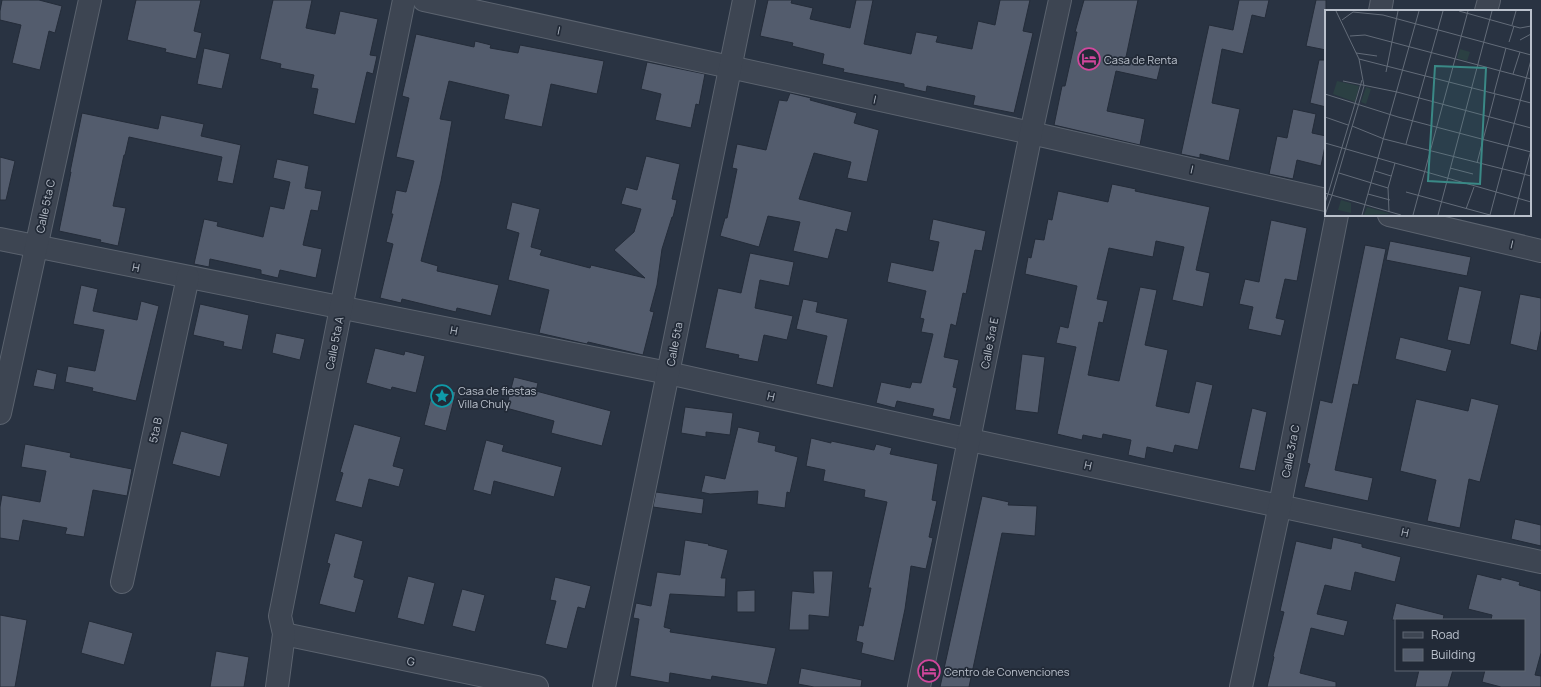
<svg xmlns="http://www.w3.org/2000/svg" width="1541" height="687" font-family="Manrope,sans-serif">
<rect width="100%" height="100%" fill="#293342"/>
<g fill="#535c6d" stroke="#242c39">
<polygon points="2,0 39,0 62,6 55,33 49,31 40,70 12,63 21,25 0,20 0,11"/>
<polygon points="136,0 201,0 194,31 202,33 196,59 165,52 166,49 127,40"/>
<polygon points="273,0 312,0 306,28 335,34 340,11 378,19 370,55 377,56 373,74 367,72 355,124 313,114 318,89 311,88 314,75 280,68 281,64 260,59"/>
<polygon points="768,0 792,0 791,3 813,8 810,19 850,28 856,0 873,0 864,44 911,54 916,32 938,36 936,42 972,49 978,21 995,25 1000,0 1030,0 1023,31 1033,33 1014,113 973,105 975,96 927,86 926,92 904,87 904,84 843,72 844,69 822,64 824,54 792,46 793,43 760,36"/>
<polygon points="1084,0 1138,0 1126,57 1161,64 1157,80 1116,71 1107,111 1145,119 1140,145 1054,125 1062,86 1065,86 1077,32 1075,32"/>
<polygon points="1239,0 1269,0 1265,18 1252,15 1243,54 1222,49 1212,103 1240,109 1229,161 1200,154 1200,158 1181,154 1209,25 1233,30"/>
<polygon points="1316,0 1326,0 1326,50 1306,46"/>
<polygon points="416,34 474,47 475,41 491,45 490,48 518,53 520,45 604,61 597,94 551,84 542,127 504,119 509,95 449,81 440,119 452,121 441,181 421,261 438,266 437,271 499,285 491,316 457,308 456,312 402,299 401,303 380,298 393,244 386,242 393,214 391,214 396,190 406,192 414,161 396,157 409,98 402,96"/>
<polygon points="204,48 230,54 222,89 197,84"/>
<polygon points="1319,60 1326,60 1326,107 1310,103"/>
<polygon points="647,62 705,74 699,105 696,104 691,128 655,120 661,94 641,89"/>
<polygon points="790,93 811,98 810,100 857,113 854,123 879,130 867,182 847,178 851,162 814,153 799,199 852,212 847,232 836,229 828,259 793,251 800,222 768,216 759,247 720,236 725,218 727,218 737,169 732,168 737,144 766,150 779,100 787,101"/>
<polygon points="1293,109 1316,114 1312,133 1326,136 1326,141 1321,166 1297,160 1293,179 1269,174 1277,136 1287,138"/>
<polygon points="82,113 158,129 161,115 204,124 201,136 241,145 233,184 217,181 222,157 129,137 125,155 124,155 113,206 126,208 118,246 100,242 101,240 59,231 71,172 70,172"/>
<polygon points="646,156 680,164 672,199 677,200 673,217 672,217 662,249 657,285 650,311 654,312 643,355 588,342 587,344 539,333 549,290 508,280 519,233 506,229 512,202 540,209 531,247 542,250 540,255 590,268 591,265 645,278 614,250 634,232 641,209 621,204 626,187 637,190"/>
<polygon points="0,157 15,161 6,200 0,200"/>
<polygon points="277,159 309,166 305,188 322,191 318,211 311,210 303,245 322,249 316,278 280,270 278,278 261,274 261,270 210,259 209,267 194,264 204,219 218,222 217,226 263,237 270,206 284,209 290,182 273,178"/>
<polygon points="1112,184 1136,189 1135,191 1210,207 1196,270 1210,273 1203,307 1172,300 1184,247 1156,241 1153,257 1109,248 1097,299 1108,301 1103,323 1099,322 1088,375 1119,381 1140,287 1157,290 1145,345 1168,350 1156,406 1189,413 1196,381 1213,385 1198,450 1175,445 1173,453 1147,447 1145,459 1128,455 1131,440 1103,434 1102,439 1083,435 1082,440 1057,434 1076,347 1056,343 1060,326 1068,328 1077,286 1025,274 1028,257 1031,258 1035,239 1044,240 1048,219 1052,220 1058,191 1108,202"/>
<polygon points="933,219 986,231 982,251 975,250 966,294 963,293 956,326 951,324 944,357 959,360 953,387 957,388 950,420 932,416 934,409 897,401 895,408 876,403 881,382 910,388 912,382 921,383 933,334 921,332 924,319 920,318 926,291 887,282 891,262 933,271 939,242 929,240"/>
<polygon points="1271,220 1307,228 1297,281 1285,279 1276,318 1285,320 1281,336 1248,329 1253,307 1239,304 1245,279 1259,282"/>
<polygon points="1390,241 1471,257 1467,276 1386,260"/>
<polygon points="1365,245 1386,249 1358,385 1353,384 1335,470 1373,478 1368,501 1304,487 1310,464 1307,463 1320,400 1332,403"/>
<polygon points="750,253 794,262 789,286 760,280 755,308 793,316 787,340 764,335 758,362 738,358 739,355 705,348 718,288 741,293"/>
<polygon points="81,285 98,289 93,311 137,320 141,301 159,306 136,401 92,391 93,388 65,382 68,366 95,371 104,330 73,324"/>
<polygon points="1459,286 1482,291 1470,345 1447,340"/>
<polygon points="1520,294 1541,298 1541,331 1537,351 1510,344"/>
<polygon points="803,299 818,302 816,312 848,319 833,388 816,384 827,336 796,329"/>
<polygon points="200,304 249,315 242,350 223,346 224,342 193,335"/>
<polygon points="276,333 305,339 300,360 272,353"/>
<polygon points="1400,337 1452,350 1446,372 1395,359"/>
<polygon points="375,348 404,355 405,351 425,356 416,393 392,387 391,390 366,383"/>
<polygon points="1022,354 1045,357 1038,413 1015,410"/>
<polygon points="37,369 57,374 54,390 33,386"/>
<polygon points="514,377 538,383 536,391 611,411 602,446 551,433 554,421 506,408"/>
<polygon points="434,386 456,392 446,431 424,425"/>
<polygon points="1471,398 1499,405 1480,482 1469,479 1460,528 1427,521 1436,480 1400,471 1416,399 1468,411"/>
<polygon points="685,407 733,413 730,435 706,432 706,437 681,433"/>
<polygon points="1252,408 1267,412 1255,471 1239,468"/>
<polygon points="354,424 401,437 393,466 404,469 399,487 369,479 362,508 335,501 343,473 340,472"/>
<polygon points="738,427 760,432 758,442 776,446 775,451 798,457 790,493 787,492 785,508 757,504 758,491 710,494 701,492 705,475 725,479"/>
<polygon points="181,431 228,444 220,477 172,464"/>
<polygon points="811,438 831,443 831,441 874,450 876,444 892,448 890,454 938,464 932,500 937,501 929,537 933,538 926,569 911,566 905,609 894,661 861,653 863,643 856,641 859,625 863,626 871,588 868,588 887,502 864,497 865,490 823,481 825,470 806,466"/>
<polygon points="486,440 504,445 502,451 562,467 554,497 494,481 491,495 473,490"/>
<polygon points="25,444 71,453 70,457 132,469 127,496 93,490 84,537 65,534 67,528 23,520 19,541 0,538 0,507 2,495 40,502 46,471 21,467"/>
<polygon points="656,492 704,499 702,514 653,507"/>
<polygon points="982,496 1009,502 1008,505 1037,506 1035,536 1002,533 969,687 940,687"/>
<polygon points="1515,519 1541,525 1541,546 1511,539"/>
<polygon points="335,533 363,541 354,577 364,580 355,613 319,604 330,564 327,563"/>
<polygon points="1333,537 1362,544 1362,547 1401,557 1395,582 1355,572 1351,591 1325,585 1317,614 1348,621 1344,636 1311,628 1300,673 1336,682 1336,687 1267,687 1274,657 1273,656 1284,612 1280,611 1296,541 1331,549"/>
<polygon points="685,540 709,544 708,545 728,550 721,578 726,578 725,597 670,594 664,627 671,629 670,632 776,648 767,685 712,676 711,680 670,673 669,683 630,676 639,619 633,618 636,603 651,606 657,572 680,575"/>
<polygon points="813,571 833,571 829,617 809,615 809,630 789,630 792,591 814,593"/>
<polygon points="1477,574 1501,580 1501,577 1520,582 1519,585 1541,591 1541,653 1535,675 1541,676 1541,687 1501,687 1482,682 1485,670 1524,670 1524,620 1491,620 1492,615 1468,609"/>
<polygon points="408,576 435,583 424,625 397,618"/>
<polygon points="555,577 591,586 585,609 578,607 567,649 545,644 556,601 550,600"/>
<polygon points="462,589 485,595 475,632 452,626"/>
<polygon points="755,590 755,612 737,612 737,591"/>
<polygon points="1396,603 1444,615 1443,620 1392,620"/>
<polygon points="0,615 27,620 15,687 0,687"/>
<polygon points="89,621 133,633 124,665 81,653"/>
<polygon points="216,651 249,657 244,687 210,687"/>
<polygon points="801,668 862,680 861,687 814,687 798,684"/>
<polygon points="1419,670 1453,670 1448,687 1415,687"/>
</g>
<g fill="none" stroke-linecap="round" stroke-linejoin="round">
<g stroke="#5b636f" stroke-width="24">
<g id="minor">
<polyline points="424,0 1031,133 1326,200"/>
<polyline points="1380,11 1382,0"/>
<polyline points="1486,11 1489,0"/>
<polyline points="1389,215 1541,251"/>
<polyline points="0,239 668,373 970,440 1541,562"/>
<polyline points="0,413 90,0"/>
<polyline points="122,582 188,277"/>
<polyline points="284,634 537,687"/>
<polyline points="277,687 284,634 280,616 341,308 404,0"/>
<polyline points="604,687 744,0"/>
<polyline points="919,687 1031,133 1060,0"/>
<polyline points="1241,687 1280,505 1337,215"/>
</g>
</g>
<use href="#minor" stroke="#3d4552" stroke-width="22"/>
</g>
<defs>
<g id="hotel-ring" transform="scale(1.15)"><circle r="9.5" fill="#222a37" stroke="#d1479c" stroke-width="1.5"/><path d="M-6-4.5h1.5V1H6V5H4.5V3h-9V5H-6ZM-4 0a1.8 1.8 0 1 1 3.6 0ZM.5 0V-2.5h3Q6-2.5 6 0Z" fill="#d1479c"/></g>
<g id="sight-ring" transform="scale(1.15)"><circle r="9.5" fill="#222a37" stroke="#0f9aa8" stroke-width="1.5"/><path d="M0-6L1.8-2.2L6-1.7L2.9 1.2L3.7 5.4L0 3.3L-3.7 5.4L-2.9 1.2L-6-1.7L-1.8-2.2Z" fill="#0f9aa8"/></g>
</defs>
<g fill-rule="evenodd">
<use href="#hotel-ring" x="1089" y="59"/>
<use href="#sight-ring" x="442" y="396"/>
<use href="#hotel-ring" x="929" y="671"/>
</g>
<g text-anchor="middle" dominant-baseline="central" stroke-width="3.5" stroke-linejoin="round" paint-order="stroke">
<g font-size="11" fill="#bac1cc" stroke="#222a37">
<text transform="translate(559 30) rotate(12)">I</text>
<text transform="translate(875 99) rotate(12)">I</text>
<text transform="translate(1192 169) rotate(13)">I</text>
<text transform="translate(45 206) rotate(-78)">Calle 5ta C</text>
<text transform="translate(1512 244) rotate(13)">I</text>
<text transform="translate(136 267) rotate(11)">H</text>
<text transform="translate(454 330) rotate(11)">H</text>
<text transform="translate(334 343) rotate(-79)">Calle 5ta A</text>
<text transform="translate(989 343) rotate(-79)">Calle 3ra E</text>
<text transform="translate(674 344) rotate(-79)">Calle 5ta</text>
<text transform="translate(771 396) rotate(12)">H</text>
<text transform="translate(155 430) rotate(-78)">5ta B</text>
<text transform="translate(1290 451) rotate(-79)">Calle 3ra C</text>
<text transform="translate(1088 465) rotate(12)">H</text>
<text transform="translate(1405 532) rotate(12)">H</text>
<text transform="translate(411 661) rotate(12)">G</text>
</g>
<g font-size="11" fill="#bac1cc" stroke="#222a37" text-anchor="start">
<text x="1104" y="59">Casa de Renta</text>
<text x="458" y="390">Casa de fiestas<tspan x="458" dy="13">Villa Chuly</tspan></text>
<text x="944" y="671">Centro de Convenciones</text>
</g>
</g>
<g transform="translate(1325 10)">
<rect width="206" height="206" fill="#293342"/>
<path d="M135,39L145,42L142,51L132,48ZM12,71L34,76L30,92L8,84ZM41,77L46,79L41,94L36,92ZM16,190L26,193V203L13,200ZM42,197L63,203L64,204L39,205Z" fill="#2b4043"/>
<path fill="none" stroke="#636c79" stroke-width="1" d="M134,1L195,18L206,16M28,2L58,5L206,45M17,10L28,2M187,15L191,1M25,26L40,25L206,69M195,30L206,24M184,32L189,16M31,43L52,46M34,49L206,93M61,62L73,1M188,64L195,42M18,71L72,82L206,118M169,83L181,38M0,84L73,107L206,142M0,107L23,115M27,116L59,129L206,166M0,133L206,192M81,134L118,1M152,153L170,84M125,158L148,164M50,161L66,166M14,163L63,178M81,182L165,205M0,183L3,184L37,70M43,184L65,190M7,185L39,76L34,49L11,1M0,193L3,184L76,205M141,199L149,177M64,202L63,178L70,153M0,205L7,185M37,205L94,1M88,205L143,1M113,205L167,1M165,205L206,50M189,205L206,140"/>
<path fill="#3a8986" fill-opacity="0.15" stroke="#3a8986" stroke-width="2" d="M110,56L161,58L155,174L103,171Z"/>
<rect width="206" height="206" fill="none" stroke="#bac1cc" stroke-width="2"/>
</g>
<rect x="1395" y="619" width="130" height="52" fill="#222a37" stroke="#5f6673"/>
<rect x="1403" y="632" width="20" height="6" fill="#3d4552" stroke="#5f6673"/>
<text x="1431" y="639" font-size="12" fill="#bac1cc">Road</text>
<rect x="1403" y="649" width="20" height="12" fill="#535c6d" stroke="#5f6673"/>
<text x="1431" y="659" font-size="12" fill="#bac1cc">Building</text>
</svg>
